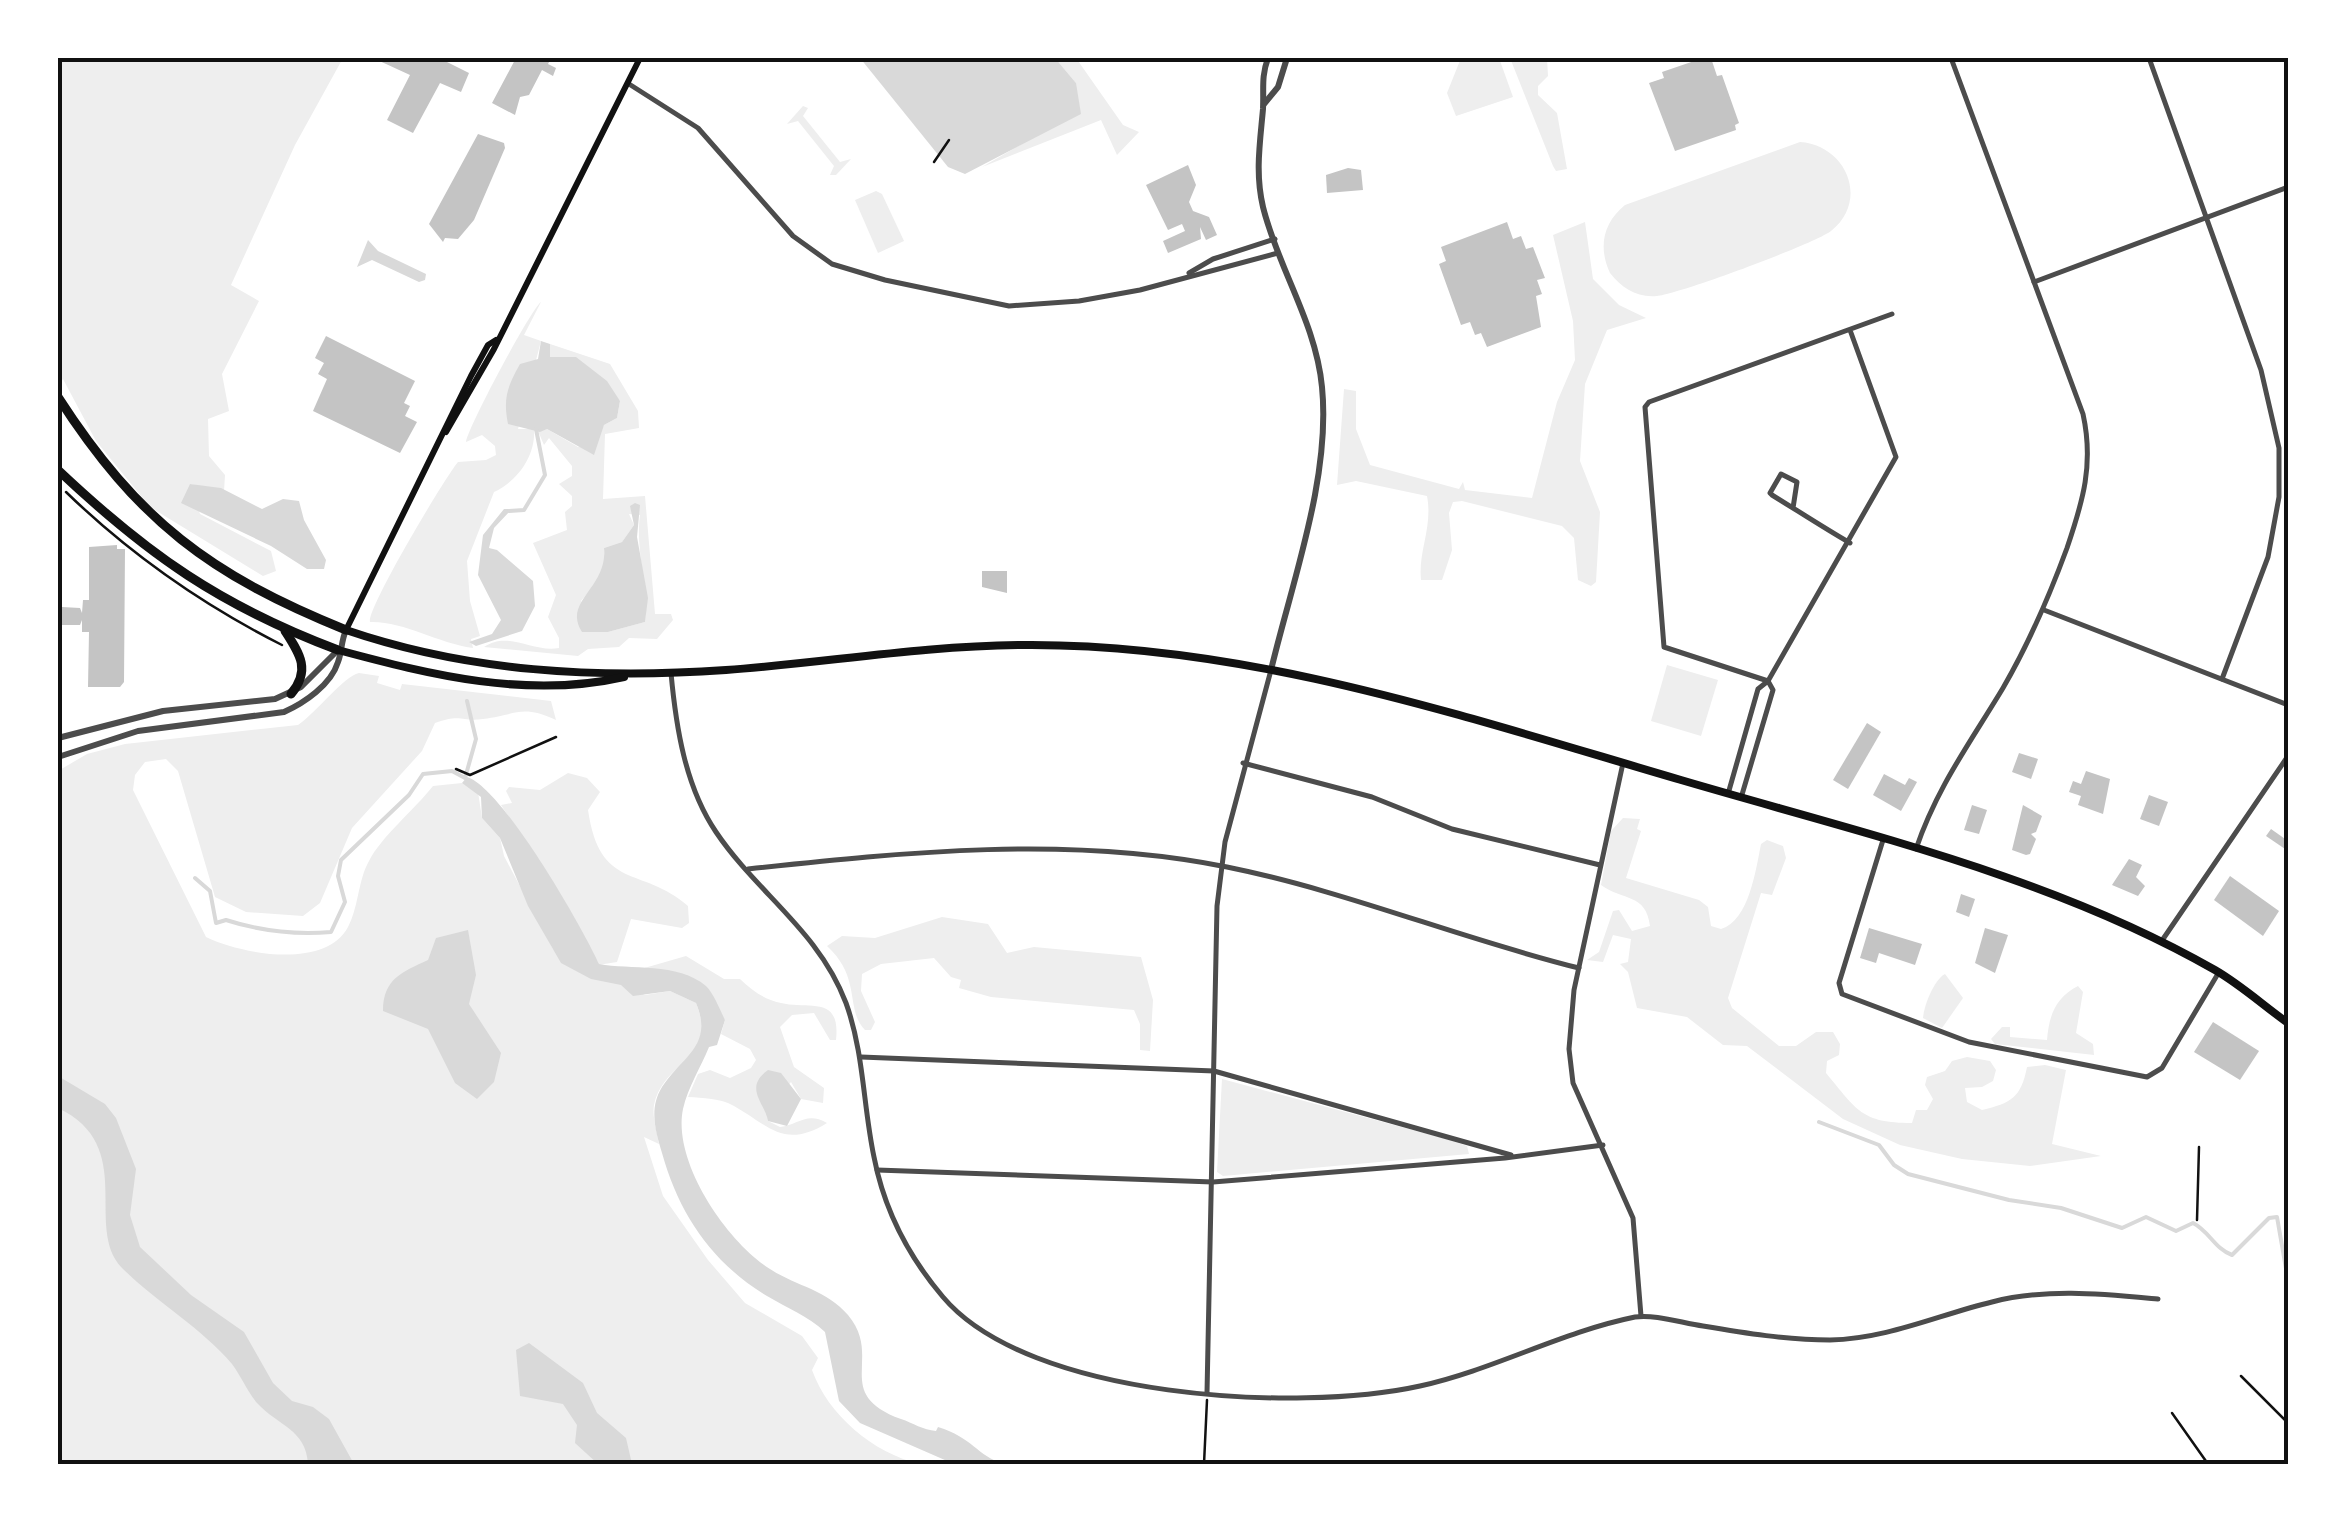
<svg xmlns="http://www.w3.org/2000/svg" width="2346" height="1522" font-family="'Fira Sans Condensed',sans-serif">
<rect width="100%" height="100%" fill="#fff"/>
<g fill="#eee" fill-rule="evenodd">
<polygon points="58,58 343,58 295,145 231,285 259,301 222,374 229,411 208,419 209,456 225,475 224,491 190,484 200,514 271,551 276,571 263,576 150,507 96,441 63,379 58,387"/>
<polygon points="1055,58 1076,58 1123,125 1139,132 1117,155 1101,120 982,167 1034,137 1076,83"/>
<polygon points="1461,58 1499,58 1513,97 1456,116 1447,93"/>
<polygon points="1510,58 1547,58 1548,76 1538,86 1538,95 1557,113 1567,169 1556,171 1553,166"/>
<polygon points="803,106 808,108 803,116 840,162 851,159 836,175 830,175 834,166 798,121 787,124"/>
<path d="M1800,142C1846,145 1870,200 1831,231C1814,244 1679,294 1657,296C1637,298 1622,288 1610,273C1598,247 1603,223 1625,205Z"/>
<polygon points="876,191 882,194 904,241 878,253 855,200"/>
<path d="M1585,222L1593,279L1619,305L1646,318L1607,330L1585,384L1580,461L1600,512L1596,582L1591,586L1578,580L1574,538L1562,526L1462,501L1453,502L1449,513L1452,550L1442,580H1421C1418,551 1433,527 1427,496L1356,481L1337,485L1344,389L1356,391V429L1370,465L1459,489L1463,482L1465,490L1532,498L1557,402L1575,360L1573,321L1553,235Z"/>
<path d="M541,302L524,335L541,341L518,429H534C536,455 518,481 494,492L467,561L470,601L480,636L471,639L473,648C437,643 404,621 370,622C367,608 444,479 458,462L486,460L496,455L495,446L482,435L466,442C467,429 531,309 541,302Z"/>
<path d="M550,344L610,364L638,411L639,428L605,434L603,499L645,496L655,614H671L673,620L657,639L629,638L619,647L588,649L578,656L484,647C508,630 533,653 559,648V638L548,617L556,595L533,543L567,530L565,512L572,506V496L559,484L572,476V466L549,438L544,445L538,431L547,429L578,447L596,440L604,425L617,418L620,401C598,373 584,364 549,357ZM629,514L640,515C635,551 649,586 645,622L608,632L581,601L604,573V548L622,542L634,525Z"/>
<polygon points="1667,665 1718,680 1701,736 1651,721"/>
<path d="M359,673L379,676L377,683L400,690L402,684L551,701L556,720C521,704 517,715 483,719C462,722 461,713 435,723L422,751L352,828L320,903L303,916L246,912L215,897L178,771L166,759L145,762L135,775L133,790L206,937C241,954 325,970 348,927C359,906 358,880 369,861C381,837 415,809 433,786L462,783L478,792L482,818L500,838L504,856L553,949L645,995L670,991L696,1003C719,1060 663,1060 654,1105C652,1116 657,1132 659,1144L644,1137L663,1196L708,1260L745,1303L802,1336L818,1358L812,1370C828,1415 873,1453 920,1464H58V771L87,754L125,744L298,725C318,711 343,677 359,673Z"/>
<path d="M568,773L587,778L600,792L588,810C600,892 641,865 688,906L689,923L682,928L631,919L617,962L598,965L565,902L501,805L512,803L506,791L509,787L540,790Z"/>
<path d="M1623,818L1640,819L1637,829L1641,831L1626,878L1699,900L1708,907L1711,926L1721,929C1749,921 1756,869 1761,844L1767,840L1783,846L1786,858L1772,895L1761,893L1728,998L1732,1008L1779,1046H1796L1816,1032H1833L1840,1044L1839,1055L1827,1061L1826,1073C1857,1110 1861,1123 1912,1123L1916,1110H1927L1933,1099L1925,1085L1927,1077L1945,1071L1952,1061L1967,1057L1990,1061L1996,1070L1993,1081L1982,1087L1965,1088L1967,1102L1982,1110C2011,1103 2021,1098 2027,1067L2045,1065L2066,1070L2052,1144L2101,1156L2030,1166L1962,1159L1900,1145L1843,1119L1747,1046L1723,1045L1687,1017L1637,1008L1628,972L1620,964L1628,962L1631,939L1613,935L1603,962L1587,960L1599,952L1613,911L1619,910L1632,931L1650,926C1646,893 1623,901 1601,885L1611,831Z"/>
<path d="M942,917L988,924L1007,953L1034,947L1141,957L1153,1000L1150,1051L1140,1050V1024L1134,1010L991,997L959,988L961,980L951,977L934,958L881,964L862,974L861,991L875,1022L871,1030H865C845,1010 862,978 827,946L842,936L875,938Z"/>
<path d="M686,956L724,979H740C753,991 763,999 781,1003C808,1010 841,994 836,1040H830L814,1013L792,1015L780,1027L794,1067L824,1088L823,1103L801,1099L791,1082L767,1113L768,1121L780,1127C798,1125 807,1111 827,1123C784,1150 768,1125 734,1106C720,1098 703,1098 688,1097L698,1074L710,1070L730,1078L751,1068L756,1060L750,1049L721,1034L725,1020C698,980 692,972 641,969Z"/>
<path d="M1945,974L1963,998L1942,1028L1923,1018C1924,1005 1934,980 1945,974Z"/>
<path d="M2078,986L2083,992L2076,1033L2093,1044L2094,1055L1995,1044L1991,1039L2002,1027H2010V1037L2047,1040C2049,1016 2055,998 2078,986Z"/>
<polygon points="1222,1079 1450,1140 1467,1146 1469,1154 1223,1176 1217,1172"/>
</g>
<g fill="#d9d9d9">
<polygon points="860,58 1055,58 1076,83 1081,114 965,174 948,167"/>
<polygon points="368,240 378,251 426,274 425,280 419,282 372,260 357,267"/>
<path d="M541,341L550,344V357H576L607,381L620,401L617,418L604,425L594,455L547,429L540,432L508,424C503,399 507,387 520,364L538,359Z"/>
<polygon points="190,484 221,488 262,509 283,499 299,501 304,520 326,560 324,569 307,569 271,546 181,503"/>
<path d="M635,503L640,505L637,537L648,598L645,622L608,632H582C562,601 608,588 604,548L622,542L634,525L630,506Z"/>
<polygon points="504,509 512,509 494,528 489,548 497,550 533,581 535,606 522,631 476,646 469,642 492,634 501,620 478,575 483,535"/>
<path d="M467,777C502,787 583,928 599,964C630,970 678,962 706,986C714,994 720,1010 725,1020L717,1045L709,1047C701,1067 688,1087 683,1109C672,1162 727,1242 770,1269C796,1286 827,1290 848,1315C884,1358 831,1393 901,1419C913,1423 923,1430 936,1431L938,1427C972,1437 977,1456 1004,1464H954L860,1423L839,1401L825,1332C808,1316 787,1308 767,1296C712,1263 679,1214 662,1153C655,1130 649,1108 662,1087C682,1056 714,1046 696,1003L670,991L633,996L621,985L591,979L561,963L528,906L500,838L482,818L481,797L462,783Z"/>
<path d="M468,930L476,975L469,1004L501,1053L494,1082L477,1099L455,1083L428,1029L383,1011C383,979 402,972 428,960L436,938Z"/>
<path d="M768,1070L781,1073L801,1099L787,1126L768,1121C765,1103 743,1088 768,1070Z"/>
<path d="M58,1076L105,1104L116,1118L136,1169L130,1215L140,1247L191,1295L244,1332L273,1383L292,1401L313,1407L329,1419L354,1464H308C306,1429 278,1426 257,1403C247,1391 241,1376 232,1364C204,1330 154,1300 122,1268C83,1227 138,1146 58,1108Z"/>
<polygon points="529,1343 583,1383 597,1413 626,1438 632,1464 598,1464 575,1443 577,1425 563,1404 520,1396 516,1350"/>
</g>
<g fill="none" stroke-linecap="round" stroke-linejoin="round">
<g stroke="#d9d9d9" stroke-width="4">
<polyline points="509,511 524,510 545,475 536,429"/>
<path d="M195,878L210,891L216,923L226,920C260,931 294,935 331,932L345,902L338,876L341,860L409,795L423,774L452,771L465,778L476,739L467,701"/>
<path d="M1819,1122L1879,1145L1894,1165L1908,1174L2009,1200L2061,1208L2122,1228L2146,1217L2176,1231L2193,1223C2209,1231 2215,1249 2232,1255L2269,1218L2277,1217L2288,1280"/>
</g>
</g>
<g fill="#c4c4c4">
<polygon points="373,58 439,58 469,73 461,92 440,83 413,133 387,120 410,75"/>
<polygon points="516,58 551,58 548,64 556,68 553,76 542,70 529,95 520,97 515,115 492,103"/>
<polygon points="1703,58 1711,58 1717,76 1722,75 1739,123 1735,125 1736,130 1675,151 1649,83 1664,78 1662,72"/>
<polygon points="478,134 504,143 505,148 474,220 458,239 445,238 443,242 429,224"/>
<polygon points="1188,165 1196,185 1189,202 1193,211 1209,217 1217,235 1206,240 1200,227 1201,239 1168,253 1163,241 1185,231 1182,224 1168,230 1146,185"/>
<polygon points="1348,168 1361,170 1363,190 1327,193 1326,175"/>
<polygon points="1507,222 1513,239 1521,236 1526,249 1533,247 1545,278 1537,280 1542,294 1536,296 1541,327 1487,347 1481,333 1475,335 1470,322 1461,325 1439,264 1446,261 1441,247"/>
<polygon points="326,336 415,381 404,403 410,406 405,416 417,422 400,453 313,411 327,379 318,374 324,363 315,358"/>
<polygon points="117,545 117,549 125,549 124,682 120,687 88,687 89,632 82,632 82,620 80,625 62,625 62,607 80,608 82,613 83,600 89,600 89,547"/>
<polygon points="982,571 1007,571 1007,593 982,587"/>
<polygon points="1867,723 1881,732 1848,789 1833,780"/>
<polygon points="2019,753 2038,759 2031,779 2012,772"/>
<polygon points="2086,771 2110,779 2103,814 2078,805 2081,796 2069,792 2073,781 2081,784"/>
<polygon points="1884,774 1905,785 1909,778 1917,782 1901,811 1873,795"/>
<polygon points="2149,795 2168,802 2159,826 2140,819"/>
<polygon points="1972,805 1987,810 1979,834 1964,830"/>
<polygon points="2023,805 2042,816 2036,832 2031,834 2036,839 2030,854 2026,855 2012,850"/>
<polygon points="2271,829 2288,841 2288,851 2266,836"/>
<polygon points="2129,859 2142,865 2136,877 2145,886 2138,896 2112,885"/>
<polygon points="2230,876 2279,911 2263,936 2214,900"/>
<polygon points="1961,894 1975,899 1969,917 1956,912"/>
<polygon points="1869,928 1922,944 1915,965 1879,953 1876,963 1860,958"/>
<polygon points="1985,928 2008,935 1995,973 1975,963"/>
<polygon points="2213,1022 2259,1051 2240,1080 2194,1052"/>
</g>
<g fill="none" stroke-linecap="round" stroke-linejoin="round">
<g stroke="#111" stroke-width="2.5">
<polyline points="934,162 949,140"/>
<path d="M66,492C131,555 201,604 282,645"/>
<polyline points="456,769 470,775 556,737"/>
<polyline points="2197,1220 2199,1147"/>
<polyline points="2241,1376 2288,1423"/>
<polyline points="2172,1413 2208,1464"/>
<polyline points="1204,1464 1207,1400"/>
<polyline points="1487,1464 1487,1463"/>
</g>
<g stroke="#4c4c4c" stroke-width="5">
<polyline points="2149,58 2261,370 2279,448 2279,497 2268,557 2222,679"/>
<polyline points="629,84 698,128 793,236 832,264 885,280 1009,306 1079,301 1140,290 1278,253"/>
<polyline points="1189,273 1213,259 1275,239"/>
<polyline points="2034,282 2288,187"/>
<polyline points="1850,330 1896,457 1768,681 1664,647 1645,407 1649,402 1892,314"/>
<path d="M1793,508L1797,482L1781,474L1770,493L1772,495C1798,511 1824,528 1850,543"/>
<polyline points="2044,610 2288,705"/>
<path d="M671,673C676,727 685,786 716,832C757,893 819,931 846,1003C864,1053 863,1105 874,1157C884,1209 909,1257 943,1297C1029,1399 1298,1413 1420,1386C1493,1370 1561,1332 1635,1317C1655,1314 1682,1323 1703,1326C1744,1333 1788,1340 1830,1340C1887,1339 1938,1315 1992,1302C2046,1288 2103,1294 2158,1299"/>
<polyline points="1243,763 1372,797 1452,829 1600,865"/>
<polyline points="1623,763 1574,990 1569,1049 1573,1083 1633,1218 1641,1316"/>
<polyline points="1728,794 1758,689 1768,681 1773,690 1741,798"/>
<polyline points="1883,840 1839,983 1842,994 1969,1042 2147,1077 2162,1068 2219,972"/>
<path d="M1916,849C1937,787 1970,743 2003,688C2029,643 2049,597 2067,548C2083,501 2094,464 2083,414L1951,58"/>
<path d="M748,869C906,852 1069,835 1227,867C1346,891 1461,939 1579,968"/>
<polyline points="2161,942 2288,756"/>
<polyline points="861,1057 1214,1071 1511,1155"/>
<polyline points="877,1170 1213,1182 1505,1158 1603,1145"/>
<polyline points="1207,1393 1217,906 1225,842 1271,670"/>
</g>
<g stroke="#4c4c4c" stroke-width="6">
<path d="M1268,58C1261,77 1264,89 1263,109C1260,143 1255,173 1263,207C1278,268 1316,323 1322,387C1331,477 1292,582 1271,670"/>
<polyline points="1264,104 1278,87 1287,58"/>
<polyline points="58,738 163,711 275,699 301,687 338,650"/>
<path d="M58,757L138,731L284,712C304,703 331,685 338,662C342,652 341,641 346,630"/>
</g>
<g stroke="#111" stroke-width="6">
<polyline points="446,432 494,349 640,58"/>
<polyline points="346,630 471,376 488,345 496,340"/>
</g>
<g stroke="#111" stroke-width="8">
<path d="M346,630C469,672 596,679 726,670C823,663 921,646 1019,645C1246,642 1465,717 1681,780C1861,833 2051,876 2215,970C2241,985 2264,1006 2288,1023"/>
<path d="M338,650C431,675 528,699 624,677"/>
</g>
<g stroke="#111" stroke-width="9">
<path d="M58,397C138,521 210,575 346,630"/>
<path d="M58,470C148,555 221,606 338,650"/>
<path d="M285,631C300,654 311,670 291,694"/>
</g>
</g>
<rect width="2346" height="1522" fill="none" stroke="#ffffff" stroke-width="120"/>
<rect x="60" y="60" width="2226" height="1402" fill="none" stroke="#111" stroke-width="4"/>
</svg>
